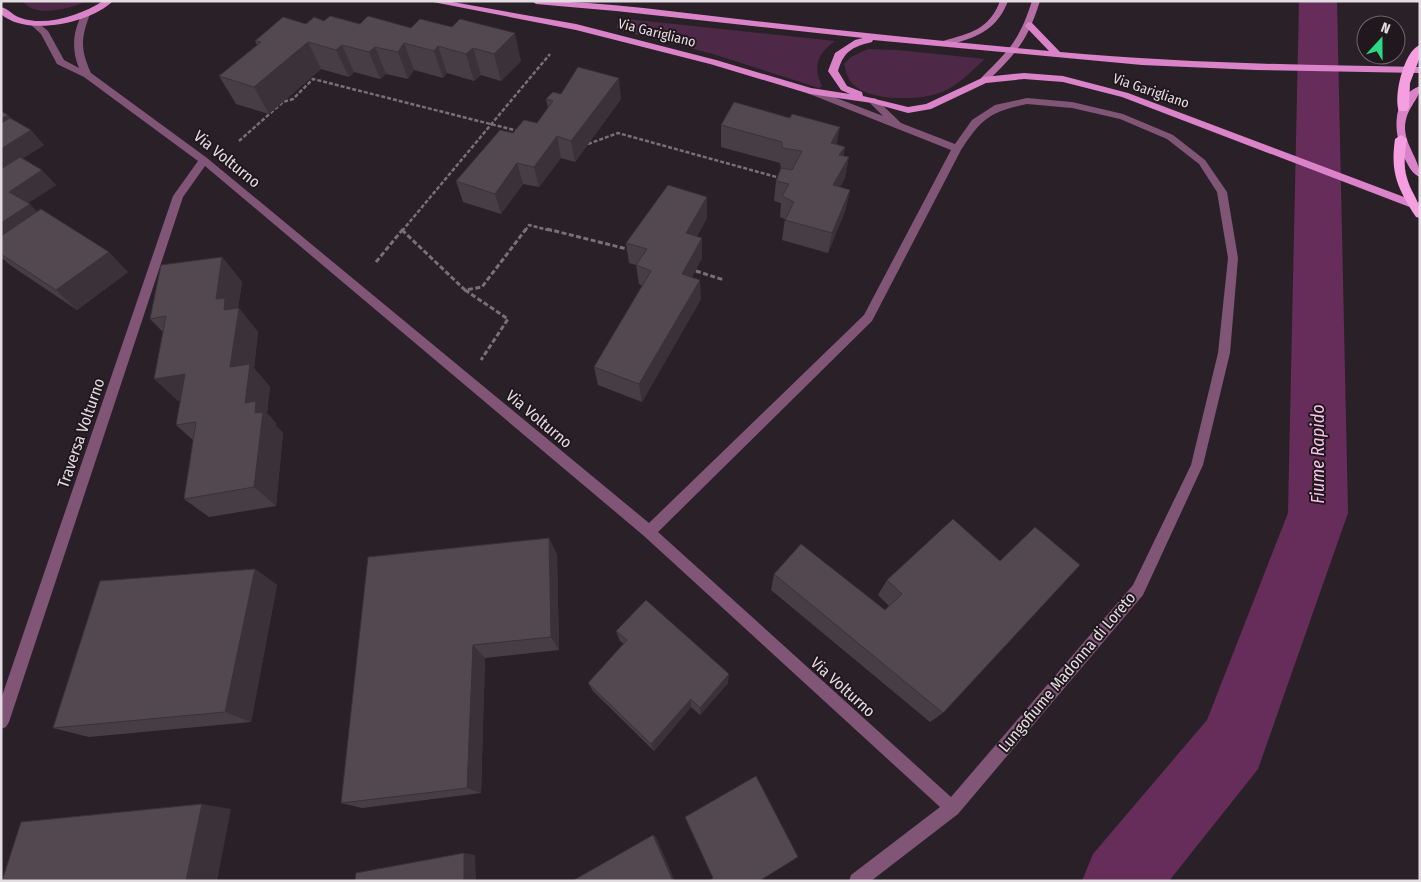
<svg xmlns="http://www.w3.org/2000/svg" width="1421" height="882" font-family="'Fira Sans Condensed',sans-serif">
<rect width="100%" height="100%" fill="#2a2128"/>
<g fill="#4e2947">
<path d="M23,1H87C72,8 34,19 23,1Z"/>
<path d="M626,19L835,41C818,53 812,66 822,86L819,88L713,54L623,31L617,28V24Z"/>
<path d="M868,49L898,50L985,59C972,70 958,86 942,92C921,101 866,102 851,82C847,77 846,70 844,64L851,57Z"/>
</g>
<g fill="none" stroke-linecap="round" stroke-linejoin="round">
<polygon fill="#662d5b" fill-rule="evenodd" points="1299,1 1337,1 1348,513 1258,769 1169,881 1082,881 1093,854 1207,720 1288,513"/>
<g stroke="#787076" stroke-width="2.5" stroke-dasharray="4 2" stroke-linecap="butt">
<polyline points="239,141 283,102 293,99 313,79 518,131"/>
<polyline points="588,144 618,133 780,178"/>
<polyline points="402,231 550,54"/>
<polyline points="525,231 529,225 552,231"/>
</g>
<g stroke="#787076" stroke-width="3" stroke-dasharray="5 2.5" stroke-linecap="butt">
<polyline points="547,229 631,250"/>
<polyline points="402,230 465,290 482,287 526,229"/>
<polyline points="376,262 403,229"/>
<polyline points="696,271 724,280"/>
<polyline points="465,290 508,319 481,360"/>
</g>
<path fill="#805576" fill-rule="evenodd" d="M83,12L90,14C81,38 80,49 91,73L207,158L649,523L864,315L951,150L807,93V89H813L883,116L867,100L869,98H875L901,123L955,144L972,120L995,105L1027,98L1072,102L1123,114L1173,135L1205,160L1227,192L1238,258L1230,353L1203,465L1143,595L958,814L871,881H849L851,875L940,807L644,536L205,166L183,197L9,722L6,727L1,729V699L173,196L198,161L84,77L57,64L41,34L29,23L36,21L48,31L64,60L79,68C71,48 73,31 83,12ZM1027,104L1072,108L1120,119L1167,139L1199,164L1217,192L1228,258L1218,353L1191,465L1133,585L951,797L658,532L872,321L961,150C982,118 990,112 1027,104Z"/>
<g fill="#b36fa4" fill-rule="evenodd">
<path d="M1000,1H1008C999,24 985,34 962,41C956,43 949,46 943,45V41C970,33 989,30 1000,1Z"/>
<path d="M1032,1H1040C1027,42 1017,52 987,82H981V78C1010,49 1019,41 1032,1Z"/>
</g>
<g fill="#db83c8" fill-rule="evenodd">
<path d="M103,1H113C91,23 26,37 1,14V7C9,9 13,16 21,18C46,27 81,15 103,1Z"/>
<path d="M428,1H447L576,24L716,60L811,88L850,94L841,90L828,71L835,53L855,40L863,38L616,11L536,4L532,1C606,1 681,13 755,21C853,32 951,42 1049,51L1026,27L1025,25L1029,22L1032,23L1060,52C1180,63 1299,65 1420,67V73L1256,70L1142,65L873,40L872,42C852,47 844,51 838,71L847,86L862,92L863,96L908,107L926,104L984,77L1024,73L1063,76L1128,93L1420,203V211L1122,97L1063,82L1024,79L986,83L931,109L908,113L872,103L810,94L710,64L576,30Z"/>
<path d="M1420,86C1420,101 1405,107 1405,129C1406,147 1420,160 1420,177C1414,175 1410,169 1407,163C1394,140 1388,98 1420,86Z"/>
</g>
<g fill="#f59fe1" fill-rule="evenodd">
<path d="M1420,45V57L1410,83L1409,108L1407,111H1399C1393,97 1404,50 1420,45Z"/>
<path d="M1401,135L1407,139C1405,152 1403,165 1407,178C1412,196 1420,198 1420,218L1416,217C1398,189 1390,173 1395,139Z"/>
</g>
</g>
<g fill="#473e45">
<polygon points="368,16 521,61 501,81 481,75 474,81 447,73 443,78 414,70 408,79 386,74 380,79 354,72 349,77 321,69 269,114 236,104 219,76 257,45 255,41 306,24 324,21 360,24"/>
<polygon points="561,94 621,99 575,162 561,158 539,187 523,184 501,214 463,202 456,181 513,133 537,123 548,108 546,99"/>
<polygon points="1,111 44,145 22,159 56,185 28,203 37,212 128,272 77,310 10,265 1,257"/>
<polygon points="721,125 837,144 845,147 843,156 845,178 840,187 850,190 845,211 828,253 782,240 785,219 780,217 781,203 774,201 776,181 781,169 780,163 721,147"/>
<polygon points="707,197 707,218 697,236 702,258 692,277 701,299 642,402 598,385 594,367 642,286 639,284 636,265 629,263 626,243"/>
<polygon points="222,257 242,282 238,308 258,332 254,368 270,387 267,413 276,423 276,426 283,433 276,506 209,517 184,499 193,440 176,425 181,401 178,401 163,332 150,319"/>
<polygon points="953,519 943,713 930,722 771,590 774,574 885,610 889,606 878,595 887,580"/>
<polygon points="549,538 557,555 559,650 485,658 481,793 362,808 341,803"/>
<polygon points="255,569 277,585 251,722 89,737 53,728"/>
<polygon points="616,631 728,683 700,715 691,707 654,751 593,691 588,683 624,644 620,641"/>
</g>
<g fill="#3a3238">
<polygon points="515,33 521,61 501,81 494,54"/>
<polygon points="308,42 321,69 269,114 254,87"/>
<polygon points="404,43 414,70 408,79 398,52"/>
<polygon points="342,45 354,72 349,77 336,50"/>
<polygon points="438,46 447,73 443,78 434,51"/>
<polygon points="375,47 386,74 380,79 369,52"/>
<polygon points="473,48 481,75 474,81 466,54"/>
<polygon points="619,78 621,99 575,162 571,141"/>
<polygon points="8,115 21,130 1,142 1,119"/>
<polygon points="840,127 836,148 831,143"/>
<polygon points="31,130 44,145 1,172 1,149"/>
<polygon points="557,136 561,158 539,187 534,167"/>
<polygon points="845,147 841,168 839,155"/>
<polygon points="849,157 845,178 830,205 833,185"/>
<polygon points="517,163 523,184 501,214 495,194"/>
<polygon points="42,170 56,185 24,206 9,192"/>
<polygon points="850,190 845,211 828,253 832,233"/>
<polygon points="707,197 707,218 687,253 686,233"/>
<polygon points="30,204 44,219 1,247 1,223"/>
<polygon points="702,238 702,258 683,293 682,274"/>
<polygon points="109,252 128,272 77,310 56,290"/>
<polygon points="222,257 242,282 237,313 239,308 258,332 254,368 270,387 267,413 276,423 276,426 283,433 276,506 254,487 245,403 230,367 224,310 216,299"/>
<polygon points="700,280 701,299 642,402 639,384"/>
<polygon points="185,374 208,396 178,401 154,379"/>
<polygon points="549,538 557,555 559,650 551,637"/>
<polygon points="255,569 277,585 251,722 225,712"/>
<polygon points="473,645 485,658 481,793 467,788"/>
<polygon points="729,674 728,683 700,715 700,708"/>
<polygon points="691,699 691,707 654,751 651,744"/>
<polygon points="202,804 231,809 217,881 186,881"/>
<polygon points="653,835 656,837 675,881 673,881"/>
<polygon points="464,853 475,855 476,881 464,881"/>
</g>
<g fill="#534850" stroke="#3a3238">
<polygon points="330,16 360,24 368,16 411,28 420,19 452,27 460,19 515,33 494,54 473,48 466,54 438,46 434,51 404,43 398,52 375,47 369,52 342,45 336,50 308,42 254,87 219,76 261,42 255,41 283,17 306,24 314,17 324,21"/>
<polygon points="578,67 619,78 571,141 557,136 534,167 517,163 495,194 456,181 500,130 513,133 524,120 537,123 553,101 546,99 553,92 561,94"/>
<polygon points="734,102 790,118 792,114 840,127 831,143 845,147 839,155 849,157 833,185 850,190 832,233 785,220 794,202 782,196 789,184 776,181 781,168 792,170 802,151 782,148 782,142 721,125"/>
<polygon points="1,111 8,115 1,119"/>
<polygon points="10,118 31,130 1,149 1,123"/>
<polygon points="20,157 42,170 9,192 30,204 1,223 1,169"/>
<polygon points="668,185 707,197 686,233 702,238 682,274 700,280 639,384 594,367 651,271 636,265 647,249 626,243"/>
<polygon points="41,209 109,252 56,290 1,254 1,236"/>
<polygon points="222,257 216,299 225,298 224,310 239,308 230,367 250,364 245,403 256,401 255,413 263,412 254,487 184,499 196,422 176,425 185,374 154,379 166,316 150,319 161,265"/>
<polygon points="953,519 1000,561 1035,527 1080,565 943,713 774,574 801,544 885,610 902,594 887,580"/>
<polygon points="549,538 551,637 473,645 467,788 341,803 368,557"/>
<polygon points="255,569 225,712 53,728 100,581"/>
<polygon points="646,600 729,674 700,708 691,699 651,744 588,683 627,640 616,631"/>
<polygon points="756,776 798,857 759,881 709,881 713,878 685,817"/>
<polygon points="202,804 186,881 2,881 21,822"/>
<polygon points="653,835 673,881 574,881 574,880"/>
<polygon points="464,853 464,881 355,881 356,873"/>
</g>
<g text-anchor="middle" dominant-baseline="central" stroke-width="4" stroke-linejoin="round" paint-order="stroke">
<g font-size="14" fill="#e3dce1" stroke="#21181e">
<text transform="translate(657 33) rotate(14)">Via Garigliano</text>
<text transform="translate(1151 91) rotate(19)">Via Garigliano</text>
</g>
<g font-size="16" fill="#e3dce1" stroke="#21181e">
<text transform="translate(227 159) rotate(39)">Via Volturno</text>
<text transform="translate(539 419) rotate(40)">Via Volturno</text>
<text transform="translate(81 433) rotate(-71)">Traversa Volturno</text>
<text transform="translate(1067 672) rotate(-50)">Lungofiume Madonna di Loreto</text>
<text transform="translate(843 687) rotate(42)">Via Volturno</text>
</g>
<g font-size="18" font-style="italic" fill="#f8c2ea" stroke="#21181e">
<text transform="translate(1318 454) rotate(-90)">Fiume Rapido</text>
</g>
</g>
<rect width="1421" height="882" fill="none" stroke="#e3dce1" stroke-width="5"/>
<g transform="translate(1381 40) rotate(21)"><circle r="24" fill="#21181e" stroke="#6f666c"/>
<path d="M0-4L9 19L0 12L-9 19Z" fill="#2ed883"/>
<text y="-8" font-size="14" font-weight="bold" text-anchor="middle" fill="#e3dce1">N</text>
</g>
</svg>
